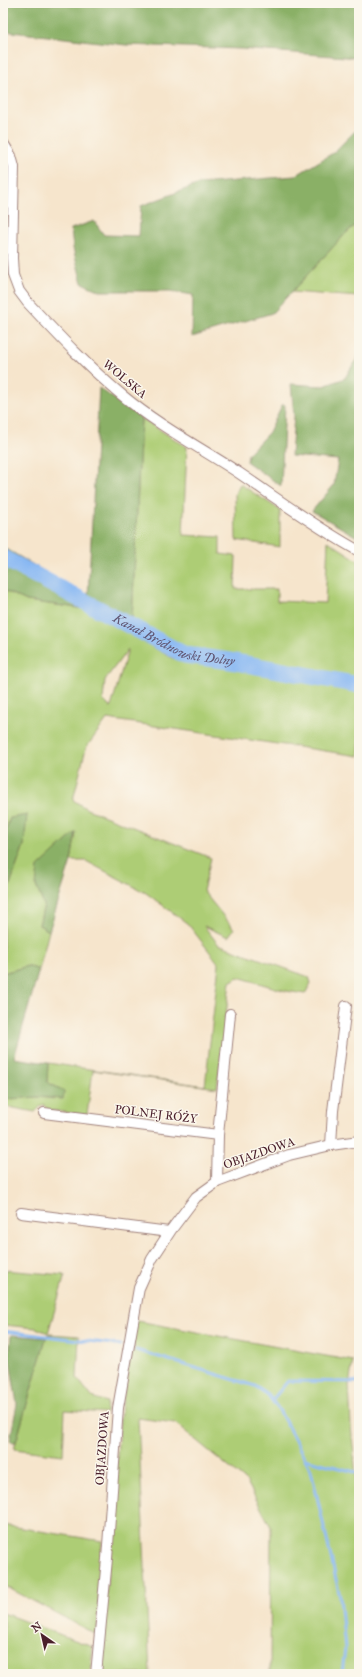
<svg xmlns="http://www.w3.org/2000/svg" width="362" height="1677" font-family="'IM FELL Great Primer',serif">
<rect width="100%" height="100%" fill="#fbf7ec"/>
<filter id="ink" filterUnits="userSpaceOnUse"><feTurbulence type="fractalNoise" baseFrequency=".025" numOctaves="2"/><feDisplacementMap in="SourceGraphic" scale="8" xChannelSelector="R" yChannelSelector="G"/><feConvolveMatrix kernelMatrix="1 2 1 2 8 2 1 2 1" color-interpolation-filters="sRGB"/></filter>
<filter id="wash" filterUnits="userSpaceOnUse"><feTurbulence type="fractalNoise" baseFrequency=".012" numOctaves="4" result="noise"/><feDisplacementMap in="SourceGraphic" scale="16" xChannelSelector="R" yChannelSelector="G"/><feGaussianBlur stdDeviation="0.9" result="paint"/><feColorMatrix in="noise" values="0 0 0 0 0 0 0 0 0 0 0 0 0 0 0 0 0 1.4 0 .05"/><feComposite in="paint" operator="in"/></filter>
<g filter="url(#wash)">
<rect width="100%" height="100%" fill="#f6e5cc"/>
<g fill="#adcd75" stroke="#7c7650" fill-rule="evenodd">
<polygon points="359,222 359,297 291,292 346,233"/>
<path d="M141,418L187,447L183,535L220,537V554L236,556L235,589H277V601L325,603L328,541L359,561V756L107,719L86,748L73,800L87,809L211,858L203,891L234,929L228,937L204,926L218,944L309,977L311,983L305,994L286,991L238,977L230,982L217,1088L93,1070L87,1115L48,1110L43,1104L35,1112L3,1106V1104L8,1099L38,1097L55,1099L64,1091L47,1082L48,1063L205,1086L219,964L188,924L146,893L86,861H71L76,832L36,886L44,905L39,925L49,931L39,970L28,966L3,973V904L24,845L10,818L3,840V590L27,601L86,609L174,659L178,646L132,622ZM128,649L111,707H110L103,700L105,680Z"/>
<polygon points="240,484 280,510 280,547 236,540 235,494"/>
<polygon points="3,1270 65,1275 48,1333 36,1328 3,1325"/>
<polygon points="132,1320 353,1361 349,1385 351,1426 359,1506 359,1674 270,1674 271,1527 247,1482 175,1423 138,1418 150,1674 100,1674 120,1418 130,1354 134,1351"/>
<polygon points="48,1334 79,1336 77,1378 92,1397 107,1402 106,1413 65,1410 63,1455 14,1449 46,1338"/>
<polygon points="3,1525 102,1541 97,1635 3,1585"/>
<polygon points="3,1613 93,1647 90,1674 3,1674"/>
</g>
<g fill="#8ab066" stroke="#6a6848">
<polygon points="3,3 359,3 359,58 241,49 126,45 3,31"/>
<polygon points="359,127 359,222 346,233 272,313 192,337 193,295 170,291 100,291 82,283 73,248 71,229 94,221 104,235 139,236 141,206 199,184 295,176 333,153"/>
<polygon points="359,355 359,538 312,511 334,485 338,460 291,456 294,416 291,384 324,386 345,378"/>
<polygon points="99,388 141,418 132,622 88,598 86,609 27,601 3,590 3,547 88,597"/>
<polygon points="282,405 285,405 281,486 247,462 248,454 269,432"/>
<polygon points="27,815 24,845 3,904 3,840 10,818"/>
<polygon points="76,832 71,861 49,931 39,925 44,905 36,886 38,867"/>
<polygon points="28,966 39,970 14,1058 48,1063 47,1082 64,1091 63,1099 38,1097 8,1099 3,1104 3,1012 5,1004 3,1001 3,973"/>
<polygon points="11,1335 46,1338 16,1442 11,1442 10,1440 17,1404 9,1355"/>
</g>
<g fill="none" stroke-linecap="round" stroke-linejoin="round">
<g stroke="#87b7f3" stroke-width="3">
<polyline points="3,1331 121,1345"/>
<polyline points="136,1350 255,1386 268,1395 279,1410 311,1470 340,1597 345,1648 342,1674"/>
<polyline points="272,1400 288,1381 359,1382"/>
<polyline points="305,1459 359,1473"/>
</g>
<path stroke="#87b7f3" stroke-width="17" id="s1" d="M3,558L185,655L230,661L359,685"/>
</g>
</g>
<g filter="url(#ink)">
<g fill="none" stroke-linecap="round" stroke-linejoin="round">
<g stroke="#a0827c" stroke-width="12">
<g id="minor">
<path d="M3,143L11,156L14,167L12,258L13,275L19,291L28,303C58,335 89,368 123,396C159,426 201,448 239,473C279,500 317,528 359,551"/>
<polyline points="44,1113 218,1135 217,1182"/>
<polyline points="218,1135 230,1014"/>
<polyline points="331,1145 333,1111 346,1006"/>
<polyline points="21,1213 169,1232"/>
<polyline points="96,1674 107,1559 118,1408 139,1288 152,1259 171,1230 196,1197 217,1182 289,1155 331,1145 359,1141"/>
</g>
</g>
<use href="#minor" stroke="#fff" stroke-width="10"/>
</g>
</g>
<g text-anchor="middle" dominant-baseline="central" stroke-width="3" stroke-linejoin="round" paint-order="stroke">
<g font-size="12" fill="#4a1f2b" stroke="#fbf7ec">
<text transform="translate(125 379) rotate(40)">WOLSKA</text>
<text transform="translate(156 1114) rotate(7)">POLNEJ RÓŻY</text>
<text transform="translate(259 1153) rotate(-19)">OBJAZDOWA</text>
<text transform="translate(102 1448) rotate(-86)">OBJAZDOWA</text>
</g>
<g font-size="13" font-style="italic" fill="#5f5471" stroke="#fbf7ec">
<text stroke="none"><textPath href="#s1" startOffset="191">Kanał Bródnowski Dolny</textPath></text>
</g>
</g>
<rect width="362" height="1677" fill="none" stroke="#fbf7ec" stroke-width="16"/>
<g transform="translate(42 1635) rotate(326)" stroke="#fbf7ec" stroke-width="3" paint-order="stroke">
<path d="M0-3L7 15L0 10L-7 15Z" fill="#4a1f2b"/>
<text y="-6" font-size="11" font-weight="bold" text-anchor="middle" fill="#4a1f2b">N</text>
</g>
</svg>
